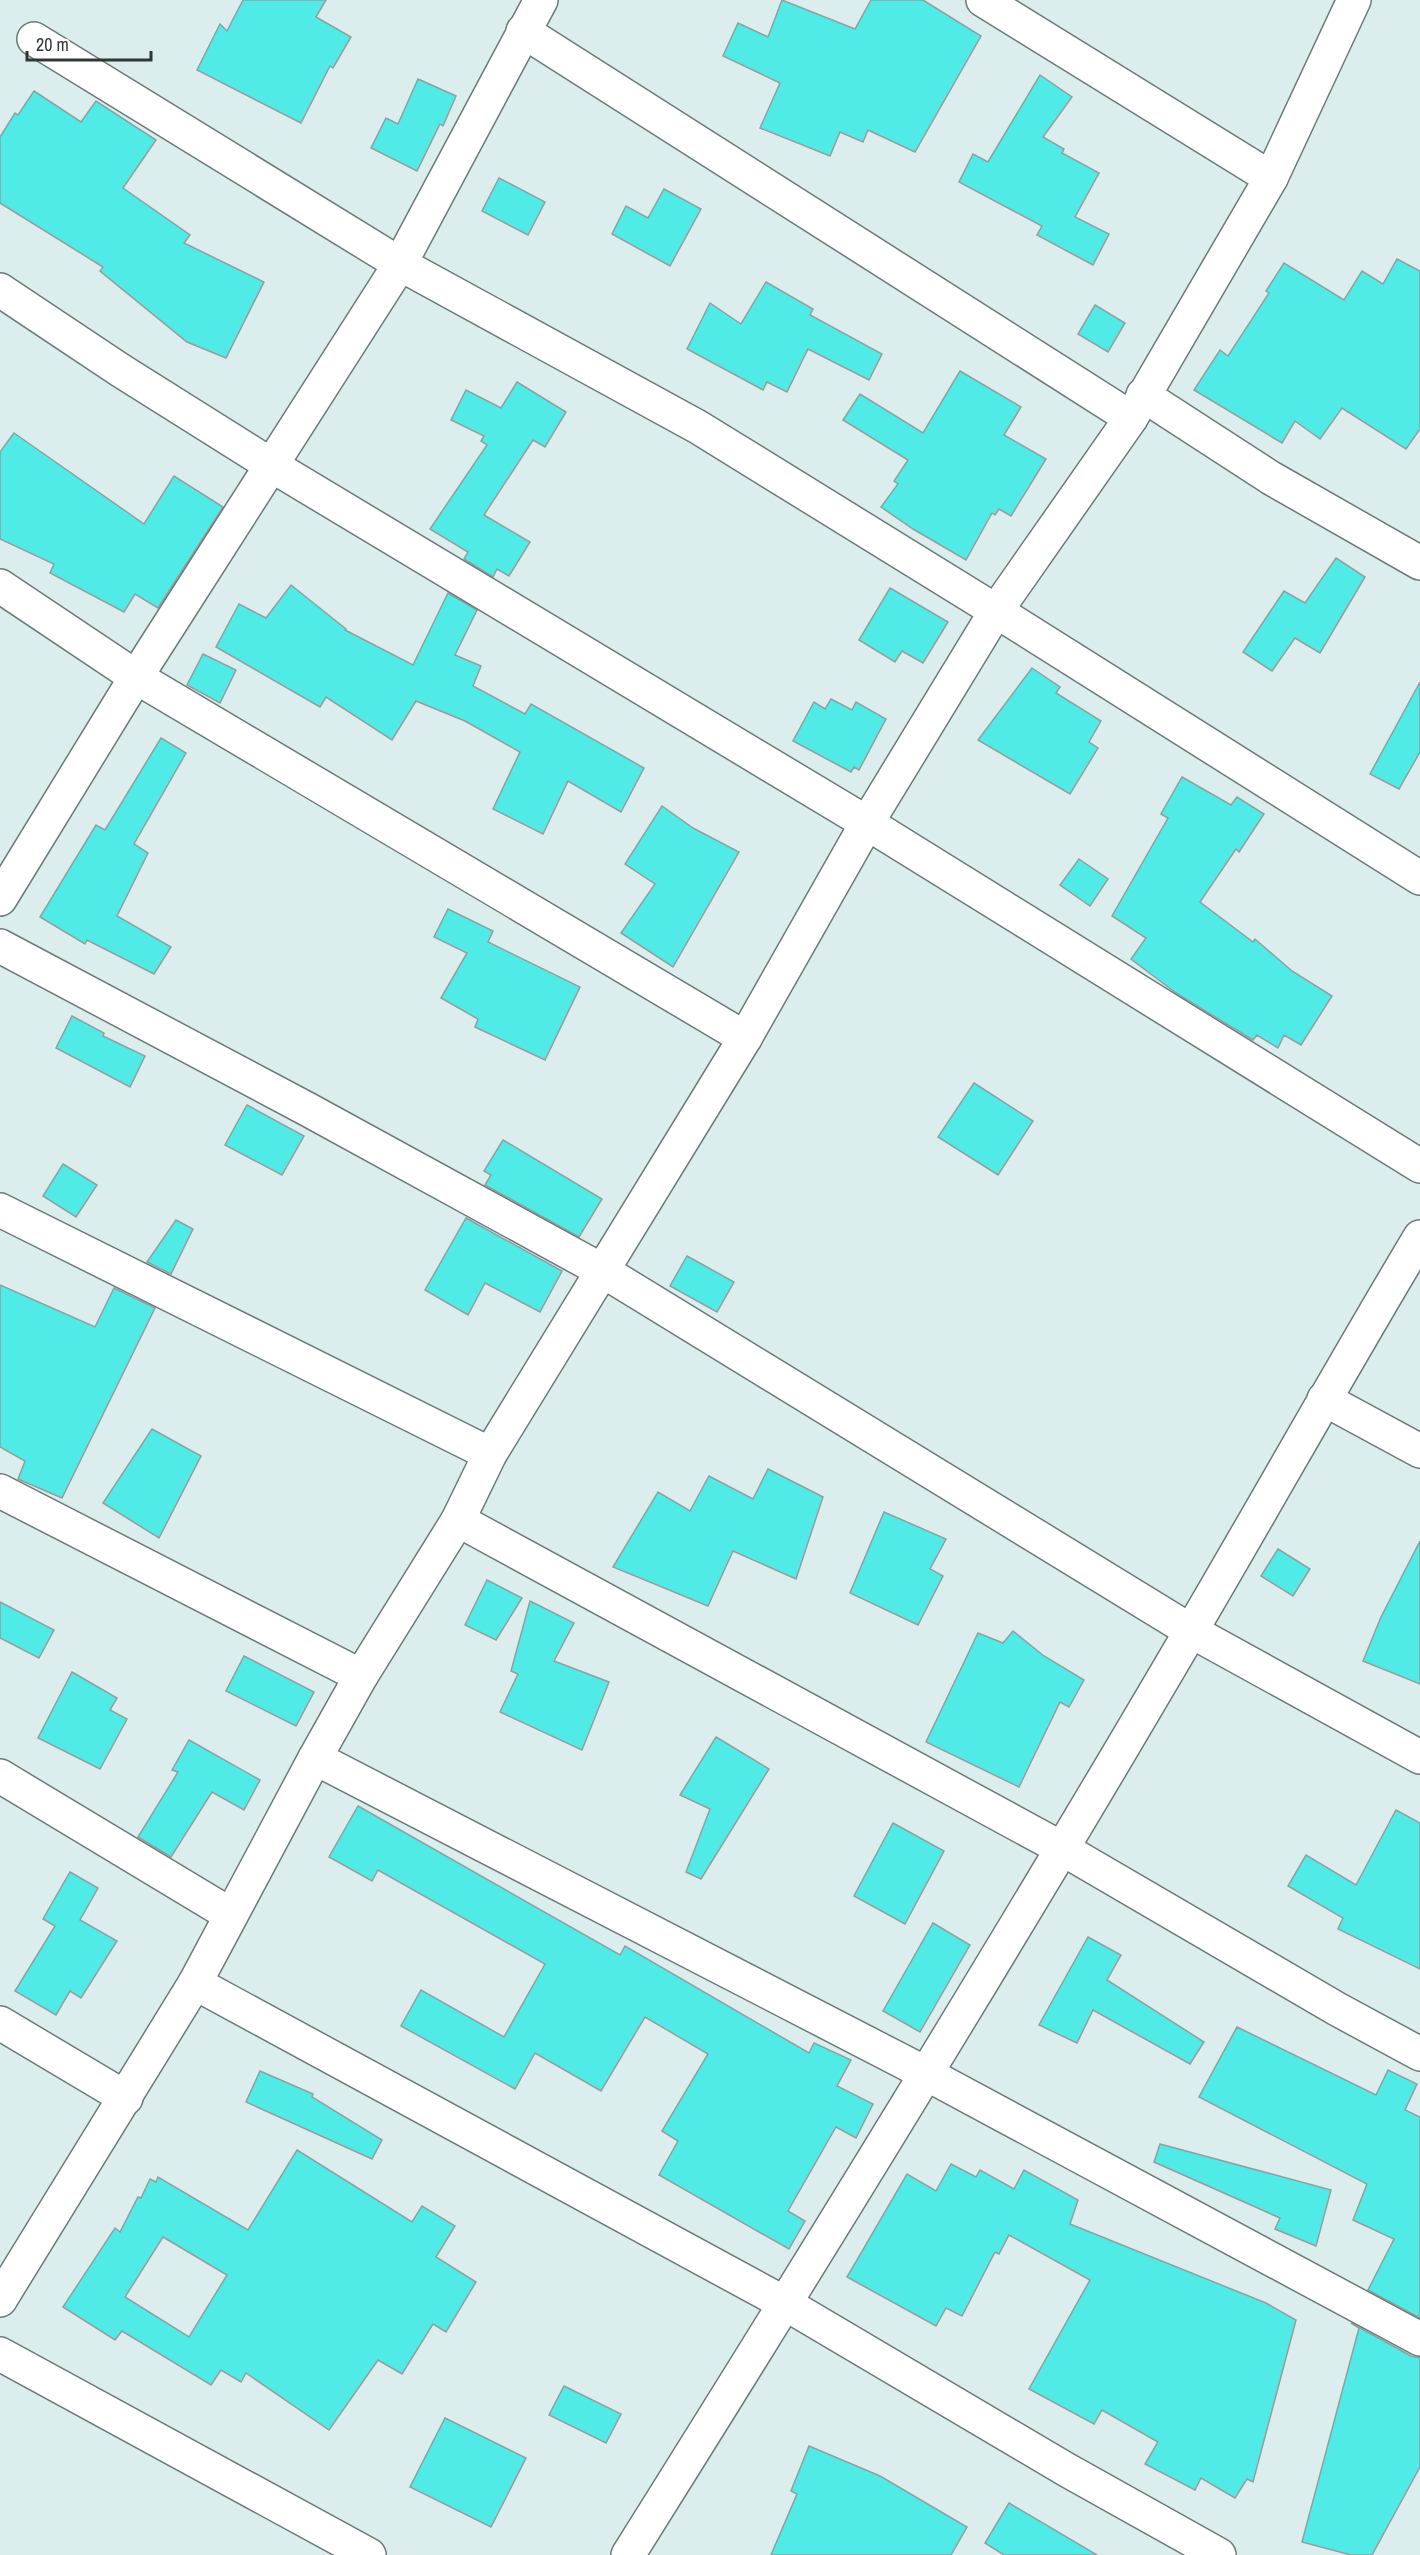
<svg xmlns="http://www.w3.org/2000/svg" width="1420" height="2555" font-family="'Archivo Narrow',sans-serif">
<rect width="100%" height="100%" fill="#dbedec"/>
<g fill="#51ebe7" stroke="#8fa09f" stroke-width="1.5" fill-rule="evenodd">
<polygon points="243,0 326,0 316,17 351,37 333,68 330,66 301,123 197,70 220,24 227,31"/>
<polygon points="782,0 855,29 871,0 923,0 981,36 915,152 868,130 863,142 840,132 830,156 760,128 780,83 723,56 738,23 768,37"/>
<polygon points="1040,75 1072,97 1043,137 1064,149 1062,153 1099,173 1075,217 1109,234 1093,265 1037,235 1042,226 959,182 973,154 988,162"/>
<polygon points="418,79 456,96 443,126 440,124 417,171 371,148 386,118 398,124"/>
<polygon points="34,91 81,122 96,101 156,140 123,188 190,235 184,243 264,282 226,358 187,342 100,271 103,267 0,203 0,137 15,113 18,115"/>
<polygon points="499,178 545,202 528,235 482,211"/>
<polygon points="664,189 701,209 670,266 612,234 626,206 648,218"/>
<polygon points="1397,259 1420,271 1420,429 1406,449 1342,408 1320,439 1295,421 1282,443 1194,390 1220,350 1228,356 1269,293 1266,291 1284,263 1344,300 1362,271 1383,284"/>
<polygon points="766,282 813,309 810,315 882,354 869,380 808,349 787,392 767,382 763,390 687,349 710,303 741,324"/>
<polygon points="1095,305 1125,323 1108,352 1078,334"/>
<polygon points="960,371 1021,407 1004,435 1046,459 1011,516 999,509 995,515 992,513 966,560 913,529 881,507 898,484 894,481 908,460 843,420 860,394 923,433"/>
<polygon points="517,382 566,412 545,447 533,440 484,515 530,542 509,576 497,569 493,577 464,559 468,552 430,529 487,445 481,441 484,436 451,420 466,390 501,408"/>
<polygon points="14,433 144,524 174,476 223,507 158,608 135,594 124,612 50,573 54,564 0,539 0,452"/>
<polygon points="1336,558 1365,577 1320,653 1295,638 1272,671 1243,652 1284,591 1305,603"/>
<polygon points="291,585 346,629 345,630 413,665 448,593 477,610 455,655 481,666 473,686 525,714 531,704 644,768 621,812 568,781 543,834 493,809 520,752 465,721 416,701 392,740 326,697 320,707 216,647 239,604 266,618"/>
<polygon points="890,588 948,622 923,663 902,651 895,662 859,640"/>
<polygon points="203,654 236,670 220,703 187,685"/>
<polygon points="1032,668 1060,687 1056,693 1101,721 1089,742 1098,748 1070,794 978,740"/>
<polygon points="1420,682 1420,752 1399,789 1370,774"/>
<polygon points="831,699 852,710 856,702 886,719 859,770 854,767 851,772 793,741 814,702 825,709"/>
<polygon points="161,738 186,753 134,844 148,853 117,916 171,947 154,974 87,940 85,944 40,917 96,825 105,830"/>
<polygon points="1182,777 1231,805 1237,797 1264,814 1239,852 1236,849 1200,902 1253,942 1255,939 1292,971 1332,996 1301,1045 1284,1035 1278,1048 1257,1035 1253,1040 1176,993 1131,959 1146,938 1112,916 1168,818 1161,814"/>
<polygon points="662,806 693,828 739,852 673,967 621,933 655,884 625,864"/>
<polygon points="1079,859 1108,879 1090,906 1060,885"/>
<polygon points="448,909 493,931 488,942 580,987 545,1060 475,1027 478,1019 441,998 467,953 434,937"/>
<polygon points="72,1016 104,1033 103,1036 145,1056 130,1087 56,1048"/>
<polygon points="974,1083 1033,1121 998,1175 938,1137"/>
<polygon points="247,1105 304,1136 282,1175 225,1145"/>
<polygon points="503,1140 602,1199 579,1237 485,1185 491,1175 484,1171"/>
<polygon points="63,1164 97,1185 76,1217 43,1196"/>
<polygon points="466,1218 562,1271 540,1312 485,1283 468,1315 425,1290"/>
<polygon points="176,1220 193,1229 171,1274 147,1262"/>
<polygon points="687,1256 734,1282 717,1312 670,1286"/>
<polygon points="0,1285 95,1327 114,1288 155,1308 62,1498 18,1479 25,1461 0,1447"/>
<polygon points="152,1429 201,1456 159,1538 103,1503"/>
<polygon points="768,1469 823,1497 796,1579 733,1551 708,1606 613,1567 658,1492 690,1511 709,1476 753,1499"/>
<polygon points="884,1512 946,1539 930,1569 943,1576 918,1625 850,1593"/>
<polygon points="1420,1541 1420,1684 1363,1661 1381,1617"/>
<polygon points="1278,1549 1310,1569 1293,1596 1261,1576"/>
<polygon points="487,1580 522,1598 496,1640 465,1625"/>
<polygon points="530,1601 574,1623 554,1661 609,1682 582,1750 500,1712 518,1674 511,1671"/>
<polygon points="0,1602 54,1630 39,1658 0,1638"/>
<polygon points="1013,1631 1044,1656 1084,1680 1069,1707 1060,1702 1019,1787 926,1742 978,1633 1003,1643"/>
<polygon points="244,1656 314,1692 296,1726 226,1691"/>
<polygon points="72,1672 117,1698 110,1710 127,1719 100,1769 38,1738"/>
<polygon points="716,1737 769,1769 701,1879 686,1872 710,1809 680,1795"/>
<polygon points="189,1740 260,1780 244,1810 212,1792 171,1857 138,1837 178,1772 172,1770"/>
<polygon points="358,1806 620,1955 625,1946 809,2053 814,2043 851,2060 837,2086 873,2104 856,2138 836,2127 788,2211 805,2221 789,2249 659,2175 678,2141 662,2131 708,2054 645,2017 601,2091 535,2053 515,2089 401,2026 421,1990 504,2037 545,1964 378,1870 372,1881 329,1857"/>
<polygon points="1396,1810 1420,1823 1420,1969 1338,1929 1343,1918 1288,1886 1306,1855 1356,1885"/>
<polygon points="893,1823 944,1851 905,1924 854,1896"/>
<polygon points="70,1872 98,1888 80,1920 117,1941 81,1998 70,1991 56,2015 15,1991 55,1926 43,1919"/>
<polygon points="933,1923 970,1945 920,2032 883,2011"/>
<polygon points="1088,1937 1121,1955 1107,1980 1204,2042 1190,2064 1093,2010 1077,2043 1039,2025"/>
<polygon points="1237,2027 1376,2095 1388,2070 1417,2084 1405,2110 1420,2117 1420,2318 1368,2290 1394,2239 1353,2220 1367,2184 1199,2097"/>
<polygon points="260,2071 313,2094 312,2097 382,2140 372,2159 246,2102"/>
<polygon points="1160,2144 1331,2190 1316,2246 1275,2229 1280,2218 1154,2162"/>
<path d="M297,2150L412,2222L422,2206L455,2226L436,2257L476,2282L446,2332L433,2324L402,2374L378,2360L329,2430L246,2373L241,2382L221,2370L211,2385L122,2331L115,2340L63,2307L115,2228L120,2232L138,2197L141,2198L150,2179L156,2182L158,2177L248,2230ZM163,2237L227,2275L189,2337L125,2297Z"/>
<polygon points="951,2164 976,2177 980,2170 1014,2189 1024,2170 1078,2200 1070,2224 1266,2303 1296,2320 1253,2482 1247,2479 1235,2498 1201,2478 1195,2490 1145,2464 1158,2442 1102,2410 1094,2424 1029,2389 1090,2280 1009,2235 999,2254 995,2252 962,2316 946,2308 936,2326 847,2277 907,2174 936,2191"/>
<polygon points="1351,2323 1411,2356 1420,2358 1420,2467 1372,2555 1351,2555 1302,2542 1359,2328"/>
<polygon points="564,2386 621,2414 606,2443 549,2415"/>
<polygon points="445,2418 526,2458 491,2527 410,2487"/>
<polygon points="809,2446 880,2476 967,2527 951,2555 771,2555 797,2494 791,2491"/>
<polygon points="1009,2503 1097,2555 1004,2555 985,2543"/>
</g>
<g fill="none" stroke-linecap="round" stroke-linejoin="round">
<g stroke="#6b7b7a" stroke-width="36">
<g id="minor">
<polyline points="983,0 1271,178"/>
<polyline points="523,31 1131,418"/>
<polyline points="34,39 400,264 698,427 996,611 1420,878"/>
<polyline points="0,290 120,370 271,465 867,823 1420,1166"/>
<polyline points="1143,395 1271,478 1420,563"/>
<polyline points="0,586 136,677 745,1038"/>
<polyline points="0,899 136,677 400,264 541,0"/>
<polyline points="0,946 307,1109 603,1271 1191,1631 1420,1757"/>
<polyline points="0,1210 490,1454"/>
<polyline points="1324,1399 1420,1451"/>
<polyline points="0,1491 361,1676"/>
<polyline points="458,1520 1061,1848 1337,2009 1420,2054"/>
<polyline points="315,1758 925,2073 1420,2339"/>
<polyline points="0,1776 231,1915"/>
<polyline points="195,1983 786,2304 1067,2470 1219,2555"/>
<polyline points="0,2023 126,2098"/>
<polyline points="0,2300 195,1983 315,1758 361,1676 458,1520 490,1454 745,1038 867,823 996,611 1131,418 1271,178 1354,0"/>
<polyline points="0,2354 369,2555"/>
<path d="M628,2555C820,2249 1009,1942 1191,1631C1268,1500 1342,1367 1420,1237"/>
</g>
</g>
<use href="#minor" stroke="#fff" stroke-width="33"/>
</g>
<path d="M27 51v9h124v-9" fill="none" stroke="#303737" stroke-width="3"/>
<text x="36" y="51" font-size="18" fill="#303737" stroke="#ffffff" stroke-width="4.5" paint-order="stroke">20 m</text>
</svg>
